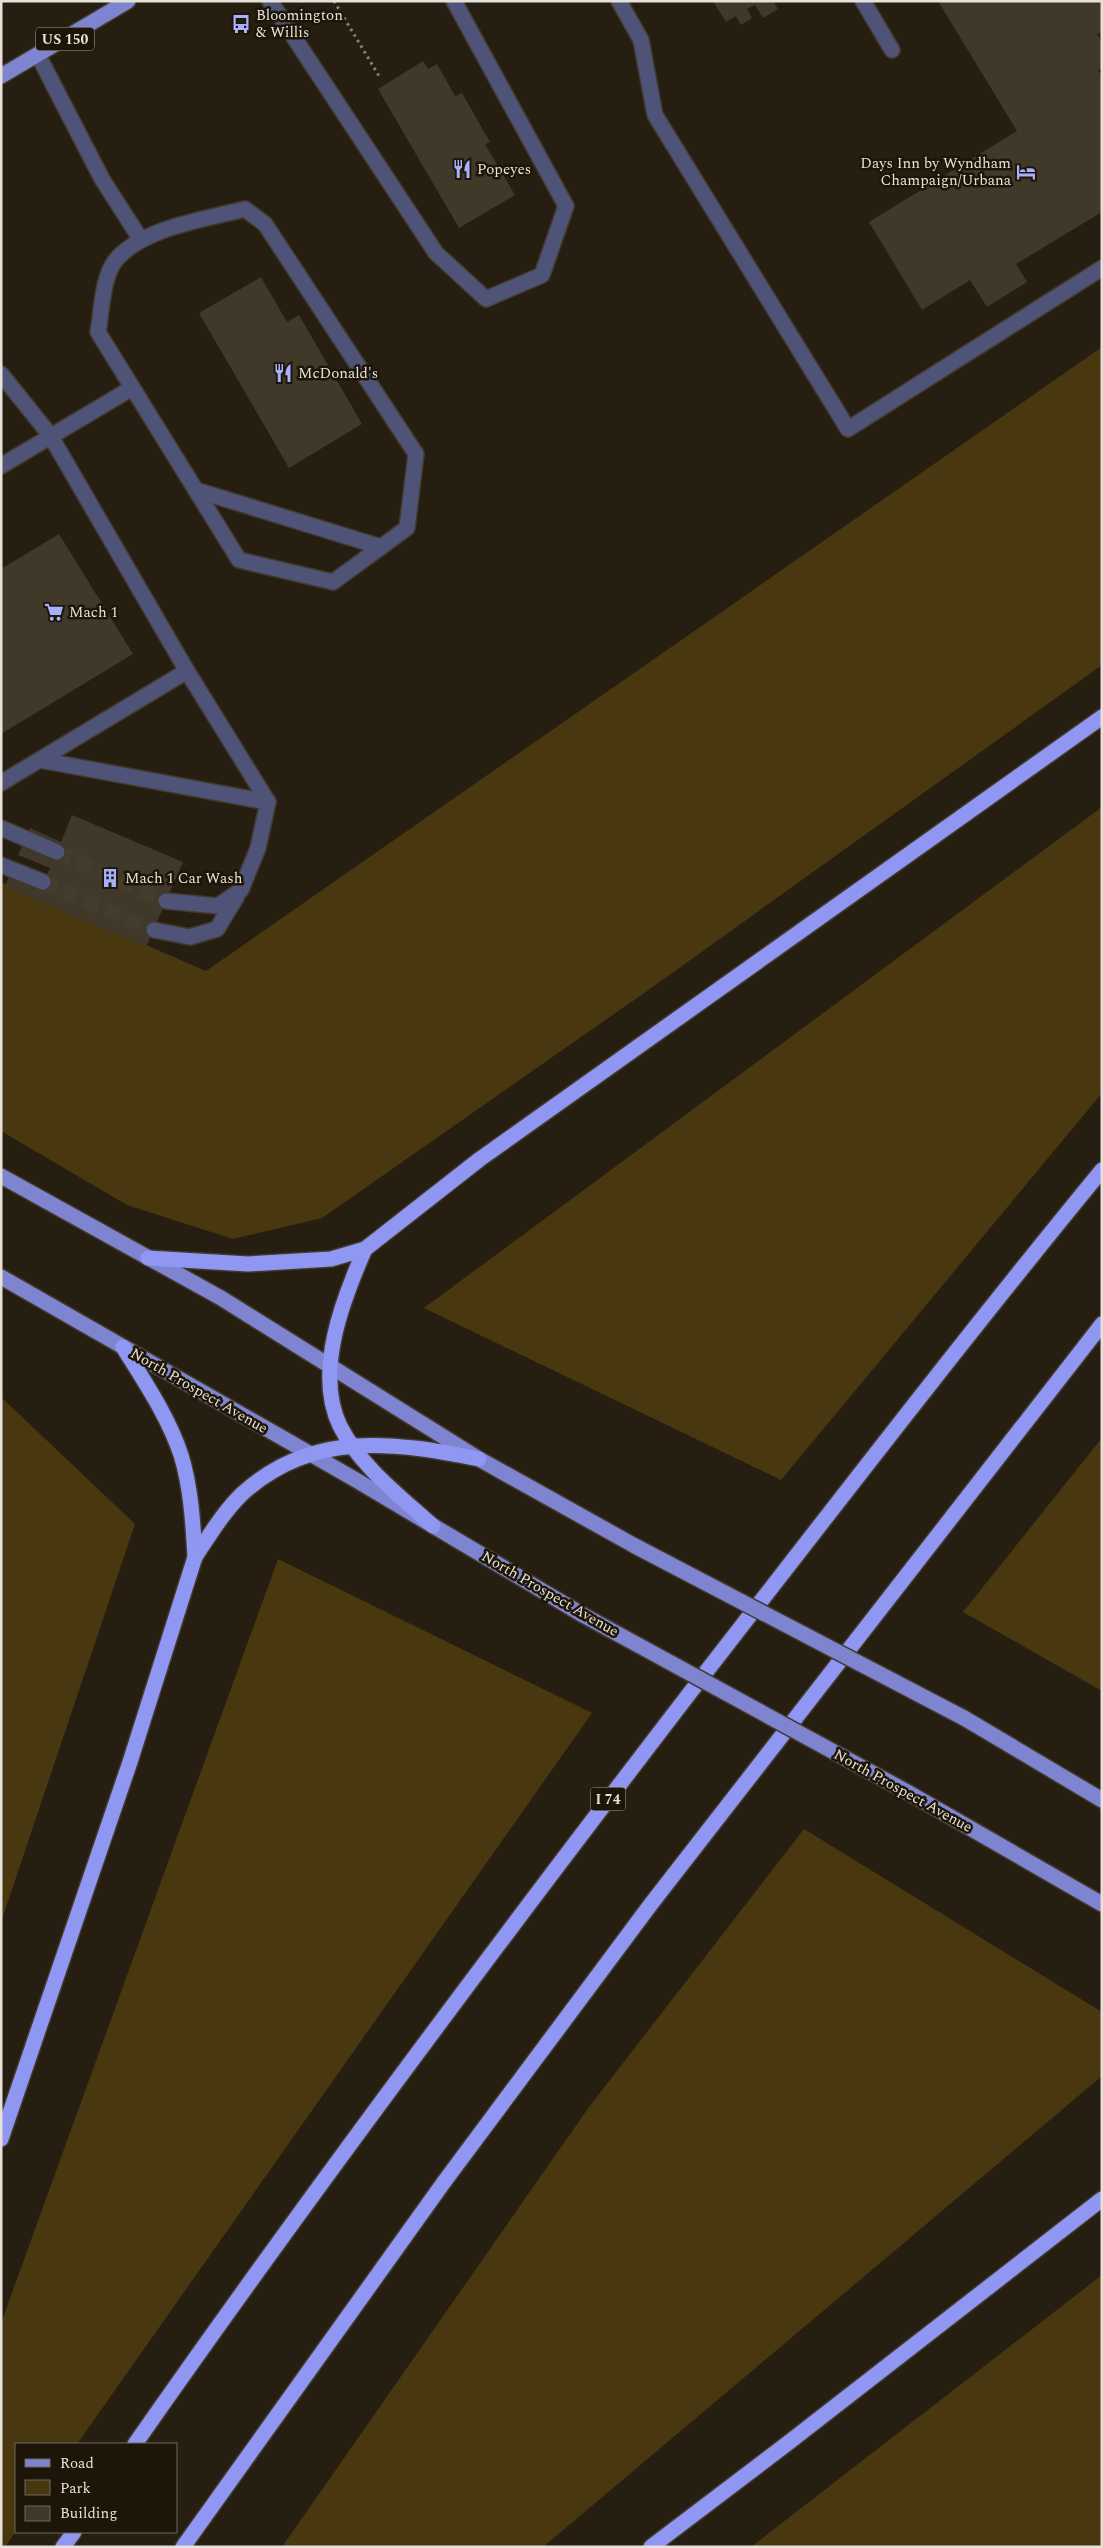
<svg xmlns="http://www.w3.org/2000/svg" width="1103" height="2548" font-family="Spectral,serif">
<rect width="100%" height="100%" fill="#261f11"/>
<g fill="#49380f">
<polygon points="1102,347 1102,665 647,991 322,1218 233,1239 127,1205 1,1131 1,882 206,971"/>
<polygon points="1102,807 1102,1093 781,1480 424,1308"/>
<polygon points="1,1397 135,1524 1,1922"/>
<polygon points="1102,1438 1102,1691 963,1612"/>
<polygon points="278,1559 592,1713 77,2444 16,2444 16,2531 5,2547 1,2547 1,2323"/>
<polygon points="804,1829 1102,2012 1102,2076 543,2547 282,2547 589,2107"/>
<polygon points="1102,2275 1102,2547 751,2547"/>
</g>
<g fill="#403829">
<polygon points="713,1 773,1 778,9 763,18 755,5 747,9 752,18 741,25 736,16 726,22"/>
<polygon points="938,1 1102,1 1102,32 1097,34 1102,42 1102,68 1098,70 1102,76 1102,212 1016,264 1027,282 987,307 970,280 922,310 869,222 1017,131"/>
<polygon points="423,61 428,69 437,64 455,96 462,93 490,142 485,144 515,195 459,228 378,89"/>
<polygon points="261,277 287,322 299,315 362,424 289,468 199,313"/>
<polygon points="59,534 133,654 1,734 1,569"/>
<polygon points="72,815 183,862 146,947 5,887 15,861 47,874 50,868 18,855 30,828 61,842"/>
</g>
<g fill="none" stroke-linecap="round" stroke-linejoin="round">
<g stroke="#433c2f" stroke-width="15" stroke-dasharray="15 8" stroke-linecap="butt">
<polyline points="57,852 166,901"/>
<polyline points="43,882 154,930"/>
</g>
<g stroke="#413a2d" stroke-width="18">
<g id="minor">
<polyline points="270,1 436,253 486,299 542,275 566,206 454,1"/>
<polyline points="619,1 641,40 655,115 848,429 1102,268"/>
<polyline points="863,1 892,50"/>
<polyline points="38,55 102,179 141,240"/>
<path d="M245,209L265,224L416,454L407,528L333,582L239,560L98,332C102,310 102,279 115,261C141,228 206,219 245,209Z"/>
<polyline points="1,374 50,435 187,671"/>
<polyline points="1,466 132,388"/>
<polyline points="196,490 381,547"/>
<polyline points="40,760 268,802"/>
<polyline points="1,783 187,671 268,802 258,848 241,890 218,906 166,901"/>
<polyline points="1,828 57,852"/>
<polyline points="1,865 43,882"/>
<polyline points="154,930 190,937 217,929 237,896"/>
</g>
</g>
<g stroke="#413a2d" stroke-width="18">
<g id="major">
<polyline points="1,76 128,1"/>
<polyline points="1,1176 221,1298 479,1459 635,1546"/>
<polyline points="1,1277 356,1480 583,1615"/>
<polyline points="964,1718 1102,1800"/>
<polyline points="909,1793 1102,1904"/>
</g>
</g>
<g stroke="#413a2d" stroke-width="18">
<g id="highway">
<path d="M365,1249C343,1299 314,1372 340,1426C360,1466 401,1497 433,1526"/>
<polyline points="148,1258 248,1264 331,1259 365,1249 480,1159 1102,717"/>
<path d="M123,1347C144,1381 168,1416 181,1455C191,1487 193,1524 195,1557"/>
<path d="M1,2139L130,1762L195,1557C209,1536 224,1511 243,1493C313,1430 395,1442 479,1459"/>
<path d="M135,2444C316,2185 506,1932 699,1681C832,1510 964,1338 1102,1170"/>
<polyline points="63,2547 74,2532"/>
<polyline points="183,2547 444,2182 651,1904 1102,1324"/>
<polyline points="651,2547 788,2443 1102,2199"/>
</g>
</g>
<polyline stroke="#888277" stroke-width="3" stroke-dasharray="2.5 4" stroke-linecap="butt" points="334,1 379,76"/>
<use href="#minor" stroke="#4f5377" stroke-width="15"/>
<use href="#major" stroke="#7e84cf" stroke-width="15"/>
<use href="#highway" stroke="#9097f2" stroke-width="15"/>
<g stroke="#413a2d" stroke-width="18" stroke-linecap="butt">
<g id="major-bridge">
<polyline points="635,1546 964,1718"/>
<polyline points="583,1615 909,1793"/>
</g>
</g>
<use href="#major-bridge" stroke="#7e84cf" stroke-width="15"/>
</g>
<defs>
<g id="bus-bare" transform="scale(1.5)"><path d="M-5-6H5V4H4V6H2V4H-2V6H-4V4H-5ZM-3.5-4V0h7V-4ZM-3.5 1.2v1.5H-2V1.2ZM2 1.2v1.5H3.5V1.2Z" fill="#a8b0fc" stroke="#1d1608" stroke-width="2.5" paint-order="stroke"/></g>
<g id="restaurant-bare" transform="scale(1.5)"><path d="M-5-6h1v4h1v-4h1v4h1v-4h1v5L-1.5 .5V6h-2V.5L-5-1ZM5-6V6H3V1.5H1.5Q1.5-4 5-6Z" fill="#a8b0fc" stroke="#1d1608" stroke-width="2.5" paint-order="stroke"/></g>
<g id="hotel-bare" transform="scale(1.5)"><path d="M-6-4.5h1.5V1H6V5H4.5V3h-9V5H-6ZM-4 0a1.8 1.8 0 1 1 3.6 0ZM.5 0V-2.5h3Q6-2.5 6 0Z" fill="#a8b0fc" stroke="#1d1608" stroke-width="2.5" paint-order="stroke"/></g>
<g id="supermarket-bare" transform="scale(1.5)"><path d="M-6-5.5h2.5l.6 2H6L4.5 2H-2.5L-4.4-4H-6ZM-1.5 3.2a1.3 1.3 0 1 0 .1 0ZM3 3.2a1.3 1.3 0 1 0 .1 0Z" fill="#a8b0fc" stroke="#1d1608" stroke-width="2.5" paint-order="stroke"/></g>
<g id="building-bare" transform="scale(1.5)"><path d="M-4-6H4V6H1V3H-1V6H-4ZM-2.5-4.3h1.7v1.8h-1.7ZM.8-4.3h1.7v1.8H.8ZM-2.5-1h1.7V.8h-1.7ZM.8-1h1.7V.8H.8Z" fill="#a8b0fc" stroke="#1d1608" stroke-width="2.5" paint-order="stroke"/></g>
</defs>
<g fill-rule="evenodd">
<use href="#bus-bare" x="241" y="24"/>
<use href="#restaurant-bare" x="462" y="169"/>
<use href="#hotel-bare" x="1026" y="172"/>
<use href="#restaurant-bare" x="283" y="373"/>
<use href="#supermarket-bare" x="54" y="612"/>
<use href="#building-bare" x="110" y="878"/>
</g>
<g text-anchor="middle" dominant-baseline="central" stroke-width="5" stroke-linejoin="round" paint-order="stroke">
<g fill="#1d1608" stroke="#aaa59a" stroke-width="1">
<rect x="36" y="27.5" width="58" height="23" rx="4"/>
<rect x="590.5" y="1787.5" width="35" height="23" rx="4"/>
</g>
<g font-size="14" font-weight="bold" fill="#e7e2d9">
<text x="65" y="39">US 150</text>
<text x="608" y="1799">I 74</text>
</g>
<g font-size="15" fill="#e7e2d9" stroke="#1d1608" text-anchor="start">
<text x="256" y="15">Bloomington<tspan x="256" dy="17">&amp; Willis</tspan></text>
<text x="1011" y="163" text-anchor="end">Days Inn by Wyndham<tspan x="1011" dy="17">Champaign/Urbana</tspan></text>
<text x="477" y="169">Popeyes</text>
<text x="298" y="373">McDonald's</text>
<text x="69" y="612">Mach 1</text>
<text x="125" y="878">Mach 1 Car Wash</text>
</g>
<g font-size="15" fill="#e7e2d9" stroke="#1d1608">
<text transform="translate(199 1391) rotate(30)">North Prospect Avenue</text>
<text transform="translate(550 1594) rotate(30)">North Prospect Avenue</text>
<text transform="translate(903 1791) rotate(29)">North Prospect Avenue</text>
</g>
</g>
<rect width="1103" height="2548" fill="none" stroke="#e7e2d9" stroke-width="5"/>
<rect x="15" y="2443" width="162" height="90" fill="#1d1608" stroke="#6e685c"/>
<rect x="25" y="2459" width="25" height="8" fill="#7e84cf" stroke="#6e685c"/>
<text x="60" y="2468" font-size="15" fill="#e7e2d9">Road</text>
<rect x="25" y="2480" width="25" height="15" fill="#49380f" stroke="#6e685c"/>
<text x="60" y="2493" font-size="15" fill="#e7e2d9">Park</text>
<rect x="25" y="2506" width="25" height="15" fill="#403829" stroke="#6e685c"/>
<text x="60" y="2518" font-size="15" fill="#e7e2d9">Building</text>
</svg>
